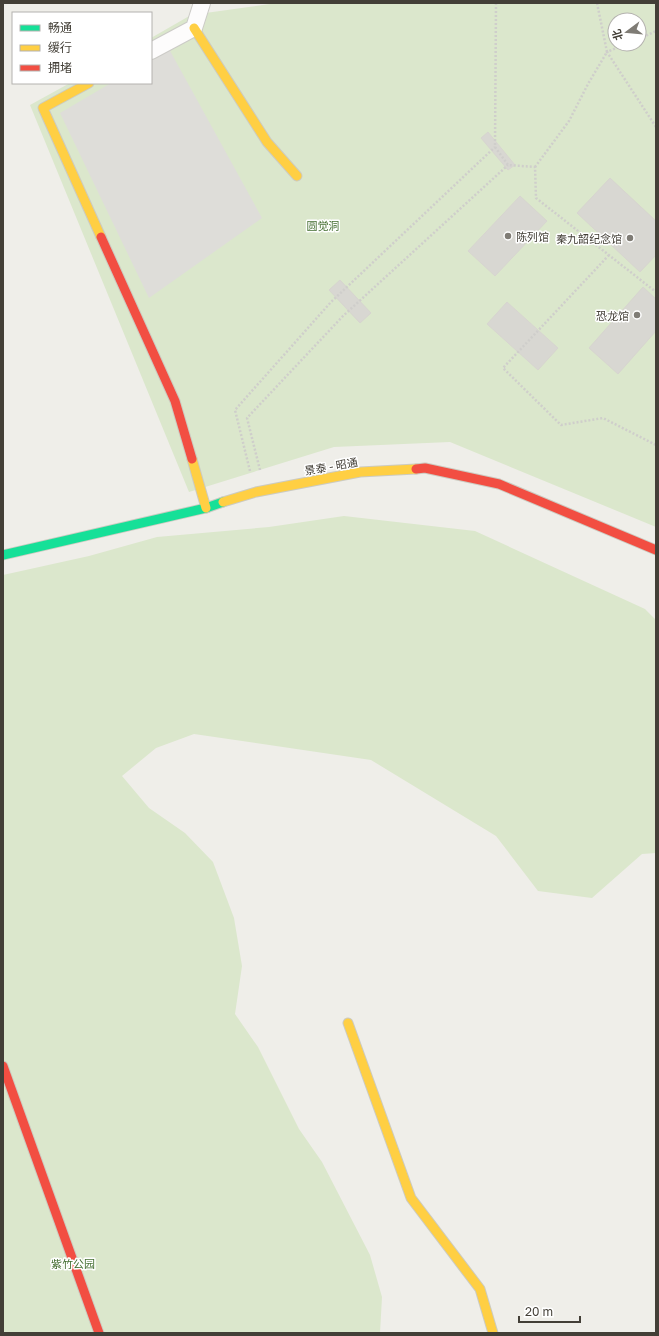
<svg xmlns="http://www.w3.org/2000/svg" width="659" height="1336" font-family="'Golos Text','Noto Sans SC',sans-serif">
<rect width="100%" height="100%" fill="#efeee9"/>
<g fill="#dbe7cc" fill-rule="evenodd">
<path d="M277,3H656V527L450,442L334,447L189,492L30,105L70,83H151V38L191,15ZM615,20H639V44H615Z"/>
<polygon points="344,516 475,531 645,609 656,620 656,853 642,854 592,898 538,891 496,836 371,760 194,734 156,748 122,776 149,808 185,833 213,862 234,918 242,966 235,1014 258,1047 299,1129 322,1162 370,1255 382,1297 380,1333 3,1333 3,575 89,556 157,537 269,527"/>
</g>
<polygon fill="#deddd9" points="169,49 262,218 149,298 60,113 111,83 151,83 151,59"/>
<g fill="#d8d7d2" stroke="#d7d5cf">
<polygon points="488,132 515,165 508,170 481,138"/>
<polygon points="610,178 656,221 656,255 640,272 577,213"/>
<polygon points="520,196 547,221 495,276 468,251"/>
<polygon points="340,280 371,313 360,323 329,290"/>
<polygon points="643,287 656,299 656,331 618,374 589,348"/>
<polygon points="507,302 558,348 538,370 487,324"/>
</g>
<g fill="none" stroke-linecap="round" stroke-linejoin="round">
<g stroke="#cccbc7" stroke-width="18">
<polyline id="street" points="151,51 194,28 202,3"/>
</g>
<g stroke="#cccbc1" stroke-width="11">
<polyline id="fast" points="3,555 206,508 223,502"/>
</g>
<g stroke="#cccbc1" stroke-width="11">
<g id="slow">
<polyline points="194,28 267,142 297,176"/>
<polyline points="89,83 43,108 101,237"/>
<polyline points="192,459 206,508"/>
<polyline points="223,502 256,492 360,472 416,469"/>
<polyline points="348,1023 411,1198 480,1289 493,1333"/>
</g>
</g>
<g stroke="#cccbc1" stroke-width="11">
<g id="jam">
<polyline points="101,237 175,401 192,459"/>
<polyline points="416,469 425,468 499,484 656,550"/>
<polyline points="3,1066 99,1333"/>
</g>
</g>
<g stroke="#cfcecb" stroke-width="2.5" stroke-dasharray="2 2" stroke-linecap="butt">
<polyline points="496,3 495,147 508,165 535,167 536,198 656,292"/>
<polyline points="639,39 656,31"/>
<polyline points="626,44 607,52 656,127"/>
<polyline points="535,167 569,121 588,84 607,52 597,3"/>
<polyline points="609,255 503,368 561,425 603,418 656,445"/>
<polyline points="260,470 247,418 343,316 508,165"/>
<polyline points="250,471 235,410 331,302 495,147"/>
</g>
<use href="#street" stroke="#fdfcfc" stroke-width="16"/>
<use href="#fast" stroke="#16e098" stroke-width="9"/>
<use href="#slow" stroke="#ffcf43" stroke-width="9"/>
<use href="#jam" stroke="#f24e42" stroke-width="9"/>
</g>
<g fill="#7f7c75" stroke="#fff" stroke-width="1.5">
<circle cx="508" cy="236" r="4"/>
<circle cx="630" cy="238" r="4"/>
<circle cx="637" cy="315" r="4"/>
</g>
<g text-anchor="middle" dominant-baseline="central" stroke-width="3" stroke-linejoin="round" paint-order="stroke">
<g font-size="11" fill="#446e31" stroke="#fff">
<text x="323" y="225">圆觉洞</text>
<text x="73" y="1263">紫竹公园</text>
</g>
<g font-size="11" fill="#433f37" stroke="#fff" text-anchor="end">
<text x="516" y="236" text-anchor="start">陈列馆</text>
<text x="622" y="238">秦九韶纪念馆</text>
<text x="629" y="315">恐龙馆</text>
</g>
<g font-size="11" fill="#433f37" stroke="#fff">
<text transform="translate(331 466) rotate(-10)">景泰 - 昭通</text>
</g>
</g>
<rect width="659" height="1336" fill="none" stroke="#433f37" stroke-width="8"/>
<rect x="12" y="12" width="140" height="72" fill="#ffffff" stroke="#b4b2af"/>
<rect x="20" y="25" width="20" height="6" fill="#16e098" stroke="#b4b2af"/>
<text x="48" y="32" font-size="12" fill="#433f37">畅通</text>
<rect x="20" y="45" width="20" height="6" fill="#ffcf43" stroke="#b4b2af"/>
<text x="48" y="52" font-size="12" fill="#433f37">缓行</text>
<rect x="20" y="65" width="20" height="6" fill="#f24e42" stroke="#b4b2af"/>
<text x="48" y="72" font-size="12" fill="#433f37">拥堵</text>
<g transform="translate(627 32) rotate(254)"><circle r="19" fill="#ffffff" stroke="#b4b2af"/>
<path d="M0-3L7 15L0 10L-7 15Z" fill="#7f7c75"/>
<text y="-6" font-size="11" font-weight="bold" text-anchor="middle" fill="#433f37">北</text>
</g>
<path d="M519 1316v6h61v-6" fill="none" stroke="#433f37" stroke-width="2"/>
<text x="525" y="1316" font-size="12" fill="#433f37" stroke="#ffffff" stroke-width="3" paint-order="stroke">20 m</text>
</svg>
